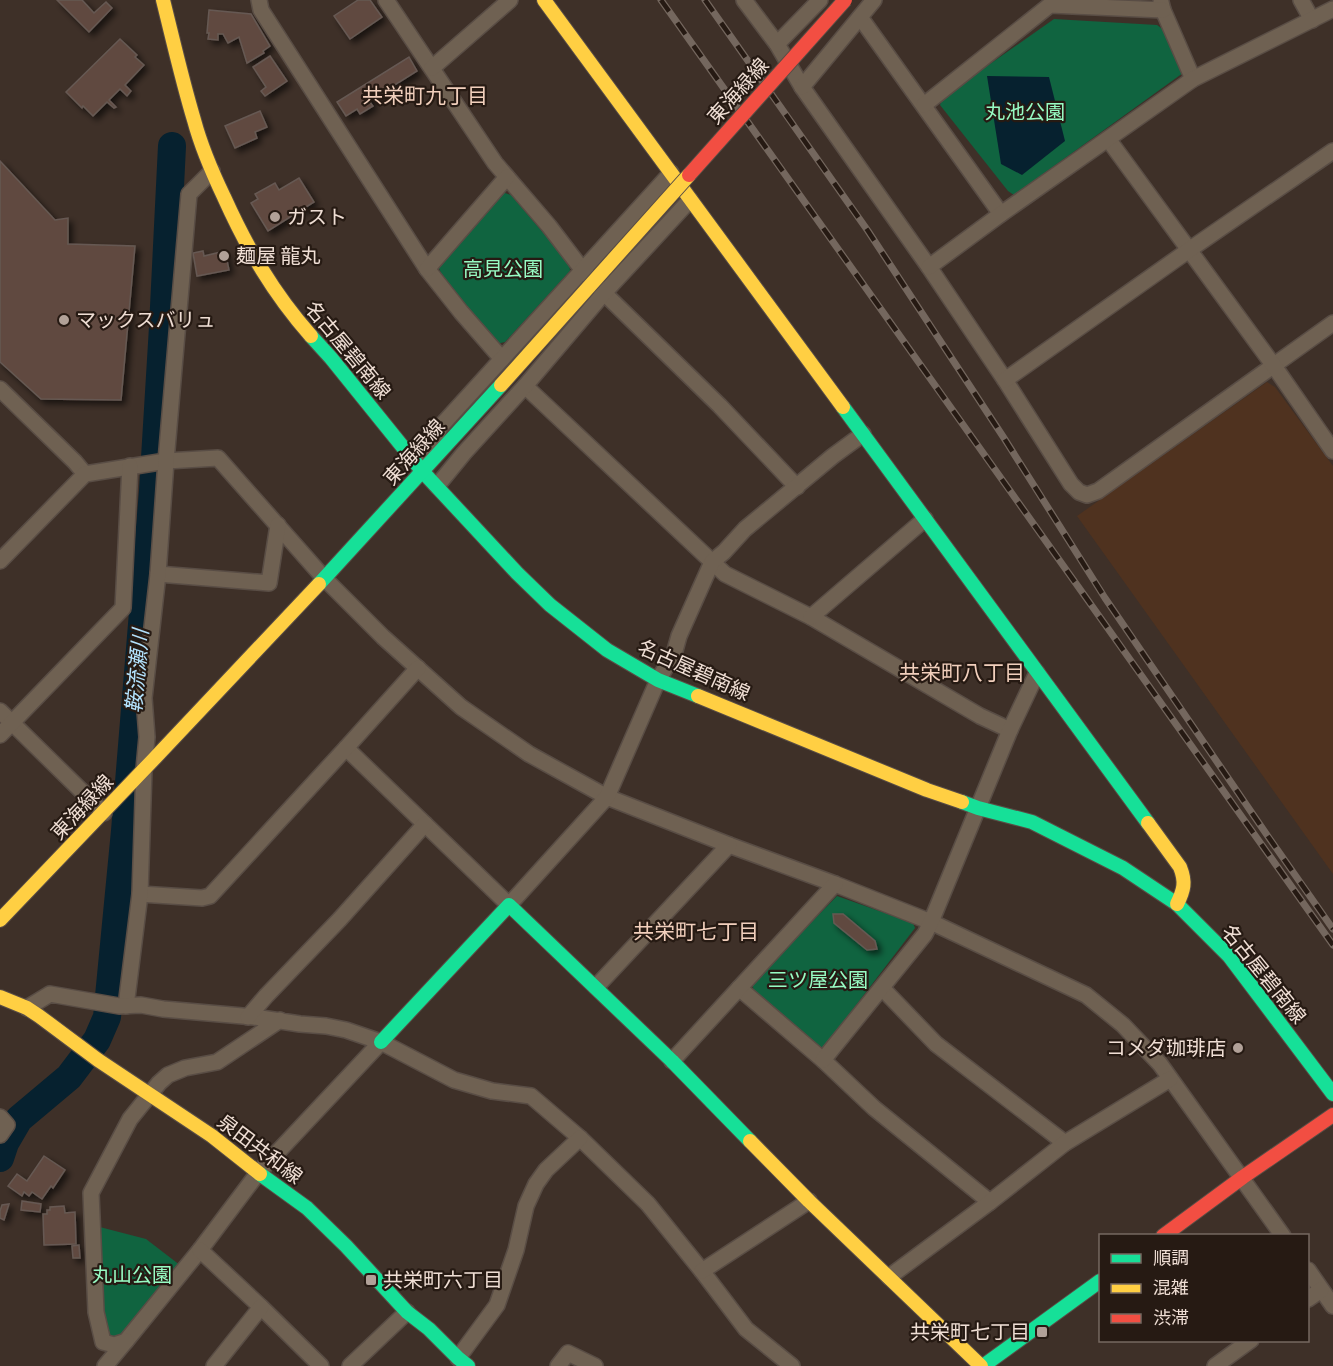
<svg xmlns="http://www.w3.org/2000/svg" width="1333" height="1366" font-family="Cabin,'Noto Sans JP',sans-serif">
<defs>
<filter id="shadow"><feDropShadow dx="4" dy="4" stdDeviation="3" flood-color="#0009"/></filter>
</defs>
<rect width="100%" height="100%" fill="#3e3028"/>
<polygon fill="#4f321f" points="1267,382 1275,387 1333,466 1333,874 1077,516"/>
<g fill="#106440">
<polygon points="1054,19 1157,25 1164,30 1183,73 1014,195 1008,191 940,105 943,97"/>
<polygon points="502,192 511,195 569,263 570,271 505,342 496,344 441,273 438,266"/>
<polygon points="837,896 913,923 915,928 824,1047 816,1048 754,992 752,983"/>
<polygon points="92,1225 146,1239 185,1269 126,1341 103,1342"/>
</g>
<polygon fill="#06212f" points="987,76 1049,77 1065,141 1022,175 1001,164"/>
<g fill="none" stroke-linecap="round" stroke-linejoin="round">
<polyline stroke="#06212f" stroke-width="28" points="0,1158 5,1143 19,1119 69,1077 97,1040 107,1017 125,831 153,491 163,327 172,146"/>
</g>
<g fill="#604a40" stroke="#665953" stroke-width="1.5" filter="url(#shadow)">
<polygon points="57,0 82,0 94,13 106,2 112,8 89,32"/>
<polygon points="358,0 370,0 382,17 350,39 334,16"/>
<polygon points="209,10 251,14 270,46 263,51 264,53 247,63 239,37 228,43 223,34 218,34 218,40 208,39 209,33 207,33"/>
<polygon points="120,39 137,55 135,57 144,65 125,85 131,91 127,96 120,89 109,100 116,107 114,108 107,102 93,116 83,106 82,108 66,92"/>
<polygon points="270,56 287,81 265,96 261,91 266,87 253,67"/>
<polygon points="409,57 417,71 369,101 373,106 360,114 357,109 346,116 337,102"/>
<polygon points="260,111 267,127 255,132 257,138 235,148 225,126"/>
<polygon points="0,161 55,220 68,218 68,244 135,246 121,400 41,399 0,362"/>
<polygon points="299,178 314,202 268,231 251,203 258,199 255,194 275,183 279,190"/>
<polygon points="203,251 204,256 225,251 229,270 197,276 193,253"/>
<polygon points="833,914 843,914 875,941 877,949 867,950 834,923"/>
<polygon points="44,1156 65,1170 53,1188 51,1186 42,1199 32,1192 29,1196 24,1192 22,1196 8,1186 17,1174 27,1181"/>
<polygon points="22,1201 41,1204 40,1212 21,1210"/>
<polygon points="9,1204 4,1220 0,1218 0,1211 2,1205"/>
<polygon points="64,1206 65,1213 75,1212 76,1244 44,1245 43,1214 47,1214 47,1210 50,1210 50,1207"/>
<polygon points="79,1245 80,1258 73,1258 72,1246"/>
</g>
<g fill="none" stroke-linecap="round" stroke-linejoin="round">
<g stroke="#594d45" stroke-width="18">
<g id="street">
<polyline points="259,0 261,10 427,269 461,312 502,359"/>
<polyline points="386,0 495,163 549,226 578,264 604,293 720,406 797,487"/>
<polyline points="744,0 777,44 802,87 929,267 1005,380 1071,484 1079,492 1087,495 1098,491 1333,323"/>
<polyline points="1301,0 1312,20"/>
<polyline points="1161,2 1163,10 1193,79"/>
<polyline points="860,17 1001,214"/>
<polyline points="777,44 820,0"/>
<polyline points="432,68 510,0"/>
<polyline points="802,87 874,0"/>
<polyline points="924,105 1050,5 1163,10"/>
<polyline points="1108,139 1274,366 1333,451"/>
<polyline points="929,267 1001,214 1193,79 1333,9"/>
<polyline points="427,269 507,177"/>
<polyline points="1005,380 1189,250 1333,151"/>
<polyline points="525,386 725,574 811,617 980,716 1010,730"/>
<polyline points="0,389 75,462 85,474"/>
<polyline points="427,462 440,427 671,173"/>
<polyline points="437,486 464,453 525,386 604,293 690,200"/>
<polyline points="0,561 85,474 166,461 218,458 324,578 383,637 461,707 529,754 607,797 729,845 835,884 931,922 1086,995 1123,1025 1160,1064 1283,1236"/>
<polyline points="158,574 269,583 278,525"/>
<polyline points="811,617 925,519"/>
<polyline points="0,711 104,813"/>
<polyline points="0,735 123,608 130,466"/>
<polyline points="346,748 509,905 607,797 658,680 674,654 679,636 712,562 724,552 745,529 833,456 863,434"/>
<polyline points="140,894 202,898 210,896 346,748 418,668"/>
<polyline points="596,987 729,845"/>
<polyline points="739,988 823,1060 874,1108 990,1202"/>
<polyline points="882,988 936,1044 1065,1143"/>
<polyline points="126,1006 140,894 144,769 147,737 144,698 158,574 166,461 189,194 212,171"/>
<polyline points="27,1008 50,994 119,1006 141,1005 163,1009 254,1017 300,1024 326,1026 346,1030 381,1042 258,1173 200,1250 126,1341 114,1345 103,1342 96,1312 91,1193 130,1119 159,1083 168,1075 185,1068 217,1062 280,1020"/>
<polyline points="248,1017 266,996 340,919 425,824"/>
<polyline points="381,1042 454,1080 492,1091 531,1096 580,1138 648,1204 702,1271 746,1329 792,1366"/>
<polyline points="823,1060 925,934 931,922 1010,730 1037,673"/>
<polyline points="672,1061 835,884"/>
<polyline points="0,1117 7,1125 0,1135"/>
<polyline points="200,1250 261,1307 321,1366"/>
<polyline points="1308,1270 1333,1306"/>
<polyline points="702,1271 809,1201"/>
<polyline points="889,1277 990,1202 1065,1143 1170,1079"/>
<polyline points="1308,1299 1321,1290"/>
<polyline points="458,1358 497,1305 516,1250 526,1206 536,1184 546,1170 580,1138"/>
<polyline points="105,1366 126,1341"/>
<polyline points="214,1366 261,1307"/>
<polyline points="350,1366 407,1312"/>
<polyline points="558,1366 568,1353 595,1366"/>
<polyline points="1215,1366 1251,1340"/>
</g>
</g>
<g stroke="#594d45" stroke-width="16">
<g id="fast">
<polyline points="311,336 331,358 423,472 517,573 550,605 607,650 658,680 698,696"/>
<polyline points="843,407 1148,823"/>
<polyline points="319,584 501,385"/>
<polyline points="962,802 978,808 1032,822 1123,868 1177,904 1229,956 1333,1094"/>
<polyline points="381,1042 509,905 672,1061 750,1141"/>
<polyline points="260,1174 307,1208 346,1246 407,1312 429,1329 458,1358 468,1366"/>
<polyline points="983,1366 1100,1281"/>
</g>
</g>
<g stroke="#594d45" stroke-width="16">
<g id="slow">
<path d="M163,0C173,40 182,80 194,120C201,146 212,172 224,197C247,248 273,293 311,336"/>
<polyline points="544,0 843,407"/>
<polyline points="698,696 927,790 962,802"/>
<path d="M1148,823L1180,867C1186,882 1184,890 1177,904"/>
<polyline points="0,920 152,761 319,584"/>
<polyline points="0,997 27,1008 39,1016 98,1060 212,1136 260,1174"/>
<polyline points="750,1141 809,1201 981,1366"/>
</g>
</g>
<g stroke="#594d45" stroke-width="16">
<polyline id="jam" points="1163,1236 1243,1177 1333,1115"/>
</g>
<use href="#street" stroke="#6f6152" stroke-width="15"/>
<use href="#fast" stroke="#16e098" stroke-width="14"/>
<use href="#slow" stroke="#ffcf43" stroke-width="14"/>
<use href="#jam" stroke="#f24e42" stroke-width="14"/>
<g stroke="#74675e" stroke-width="7">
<g id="rail">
<polyline points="661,0 1333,945"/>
<polyline points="705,0 868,231 1004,438 1105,598 1267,835 1333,929"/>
</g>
</g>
<use href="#rail" stroke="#261a13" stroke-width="4.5" stroke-dasharray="14" stroke-linecap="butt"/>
<g stroke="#594d45" stroke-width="16" stroke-linecap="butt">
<polyline id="slow-bridge" points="501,385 689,175"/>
</g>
<g stroke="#594d45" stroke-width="16" stroke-linecap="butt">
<polyline id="jam-bridge" points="689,175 845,0"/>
</g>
<use href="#slow-bridge" stroke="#ffcf43" stroke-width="14"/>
<use href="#jam-bridge" stroke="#f24e42" stroke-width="14"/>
</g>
<g fill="#b1a198" stroke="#261a13" stroke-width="2">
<circle cx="275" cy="217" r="6"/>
<circle cx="224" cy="256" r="6"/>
<circle cx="64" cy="320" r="6"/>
<circle cx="1238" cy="1048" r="6"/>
<rect x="365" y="1274" width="12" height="12" rx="3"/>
<rect x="1036" y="1326" width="12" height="12" rx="3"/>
</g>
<g text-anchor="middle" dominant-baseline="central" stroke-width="4.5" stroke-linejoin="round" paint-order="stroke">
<g font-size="20" fill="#efded4" stroke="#261a13">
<text transform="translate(738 91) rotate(-48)">東海緑線</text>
<text transform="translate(348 350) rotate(50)">名古屋碧南線</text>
<text transform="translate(414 452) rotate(-48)">東海緑線</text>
<text transform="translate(694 670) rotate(24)">名古屋碧南線</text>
<text transform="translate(82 807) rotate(-47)">東海緑線</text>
<text transform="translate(1264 974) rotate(51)">名古屋碧南線</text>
<text transform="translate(260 1149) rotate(37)">泉田共和線</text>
</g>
<g font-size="20" fill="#97fbc3" stroke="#261a13">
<text x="1025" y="112">丸池公園</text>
<text x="503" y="269">高見公園</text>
<text x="818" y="980">三ツ屋公園</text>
<text x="132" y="1275">丸山公園</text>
</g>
<g font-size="20" fill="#efded4" stroke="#261a13" text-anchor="start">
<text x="287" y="217">ガスト</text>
<text x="236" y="256">麺屋 龍丸</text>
<text x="76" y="320">マックスバリュ</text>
<text x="1226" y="1048" text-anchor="end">コメダ珈琲店</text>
<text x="383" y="1280">共栄町六丁目</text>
<text x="1030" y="1332" text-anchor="end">共栄町七丁目</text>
</g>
<g font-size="21" fill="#f1cfbc" stroke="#261a13">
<text x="425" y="95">共栄町九丁目</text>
<text x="962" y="672">共栄町八丁目</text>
<text x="696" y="931">共栄町七丁目</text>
</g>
<g font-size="21" font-style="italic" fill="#b3e2fd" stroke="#261a13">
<text transform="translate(137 671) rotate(-85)">鞍流瀬川</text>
</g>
</g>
<rect x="1099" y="1234" width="210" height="108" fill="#261a13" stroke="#766860" stroke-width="1.5"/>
<rect x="1111" y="1254" width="30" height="9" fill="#16e098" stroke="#766860" stroke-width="1.5"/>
<text x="1153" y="1264" font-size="18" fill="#efded4">順調</text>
<rect x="1111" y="1284" width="30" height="9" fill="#ffcf43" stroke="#766860" stroke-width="1.5"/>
<text x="1153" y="1294" font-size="18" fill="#efded4">混雑</text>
<rect x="1111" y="1314" width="30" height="9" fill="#f24e42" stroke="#766860" stroke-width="1.5"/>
<text x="1153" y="1324" font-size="18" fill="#efded4">渋滞</text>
</svg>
